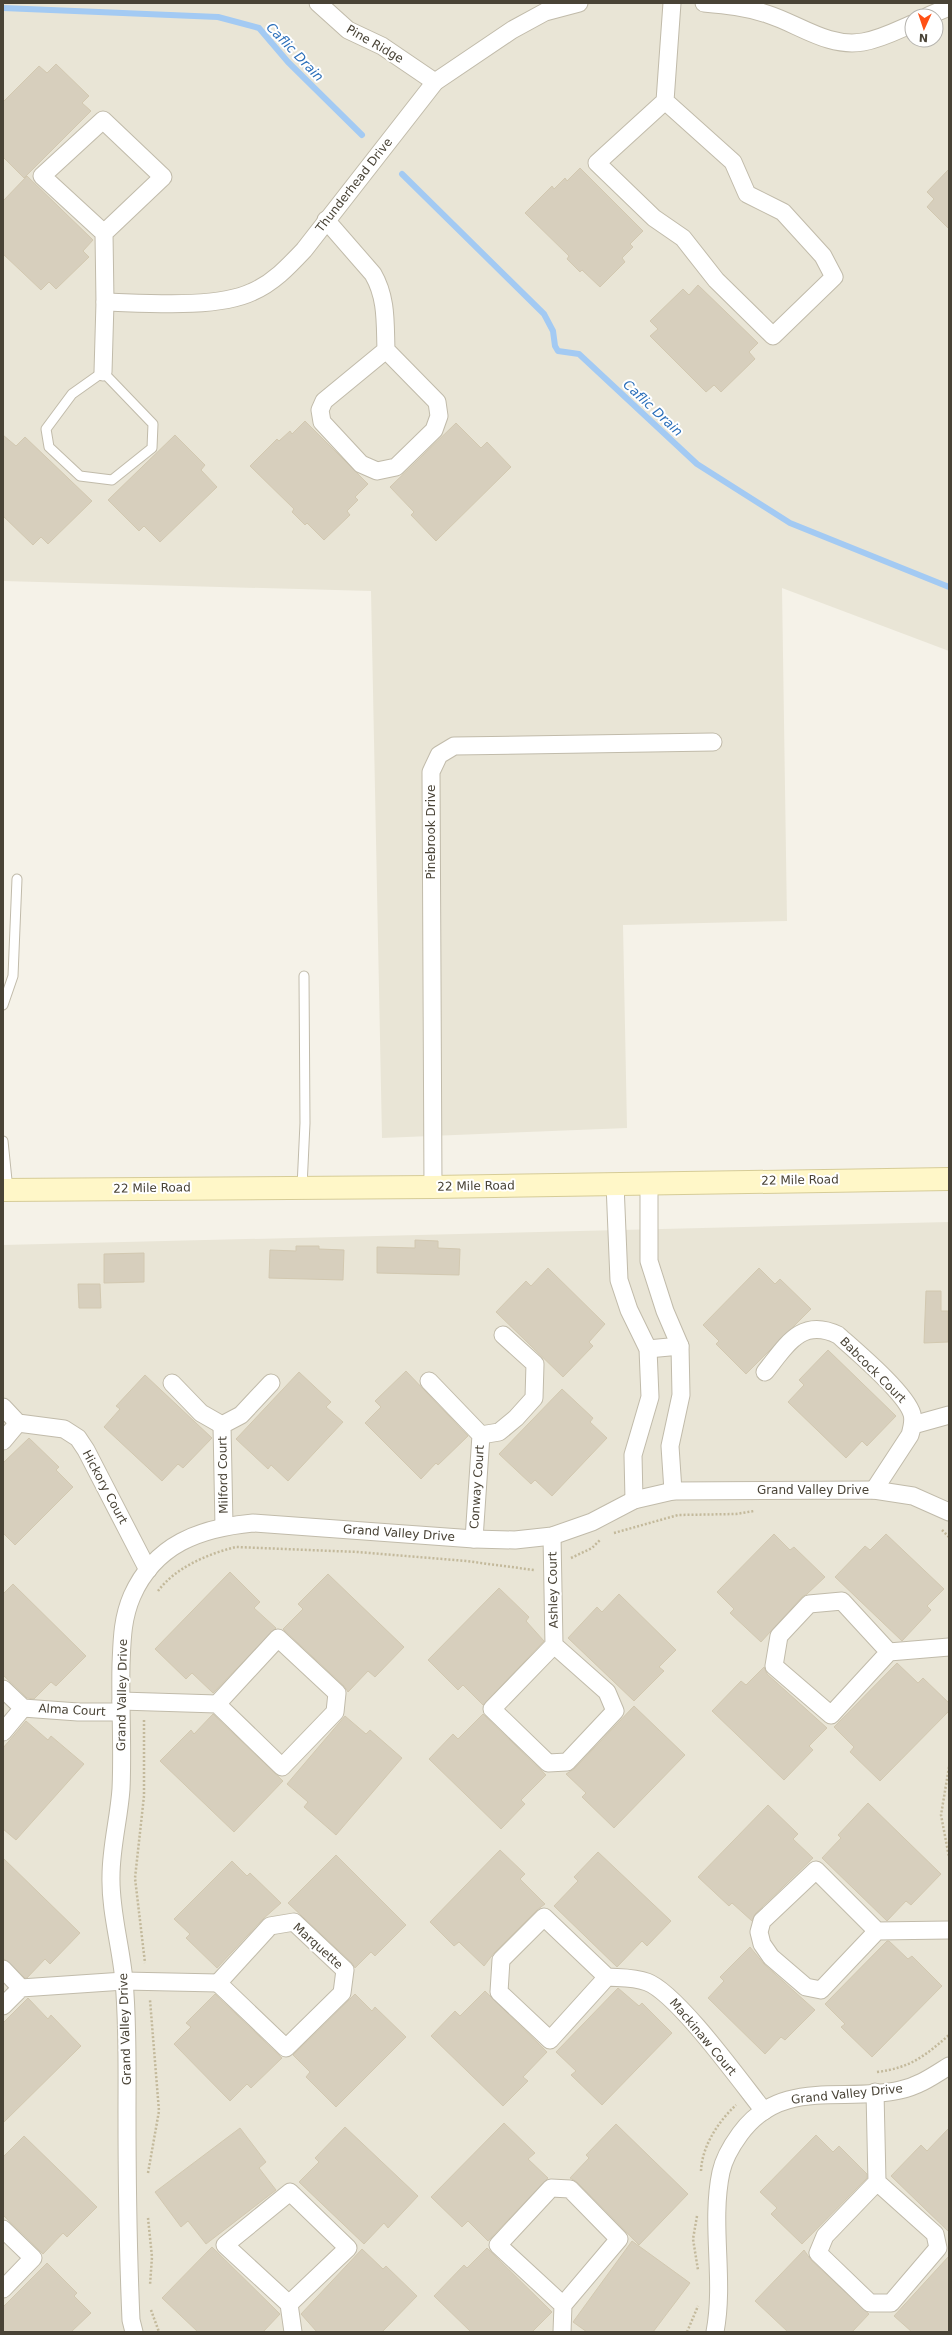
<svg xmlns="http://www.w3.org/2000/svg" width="952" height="2335" font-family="'DejaVu Sans',sans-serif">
<rect width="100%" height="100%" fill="#f5f2e8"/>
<g fill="#e9e5d6" fill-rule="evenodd">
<path d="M3,3H949V651L782,588L787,921L623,925L627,1128L382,1138L371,591L3,581ZM912,16H936V40H912Z"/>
<polygon points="949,1222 949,2332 3,2332 3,1245"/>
</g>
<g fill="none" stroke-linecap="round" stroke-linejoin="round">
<g stroke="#a3caf3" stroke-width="6">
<polyline points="3,8 218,17 259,28 288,62 362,135"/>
<polyline points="402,174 544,314 553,331 555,346 558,351 579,354 697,464 790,523 949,587"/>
</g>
</g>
<g fill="#d7cfbd" stroke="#d2c8b0">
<polygon points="56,64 89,96 82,103 91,111 24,178 3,157 3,102 39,66 47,73"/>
<polygon points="580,168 643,231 630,244 633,247 622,258 625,262 600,287 582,270 580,272 567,259 569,256 525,213 552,186 554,189 565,178 567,181"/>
<polygon points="949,169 949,229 927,207 934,199 927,192"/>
<polygon points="27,176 93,240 83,251 89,257 56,289 49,282 41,290 3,254 3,201"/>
<polygon points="698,285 758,343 749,352 755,359 721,392 714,385 706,392 650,336 658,329 650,321 683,289 689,295"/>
<polygon points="305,421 368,484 355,497 358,500 347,511 350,515 324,540 307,523 305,525 292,512 294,509 250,466 277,439 279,441 290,431 292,434"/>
<polygon points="456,423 481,448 487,442 511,467 436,541 411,515 414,512 390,487"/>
<polygon points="3,435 16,446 25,437 92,501 48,544 41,537 33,545 3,516"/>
<polygon points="175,435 205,465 201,470 217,487 160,542 144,526 139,531 108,500"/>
<polygon points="415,1240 438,1241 438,1248 460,1249 459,1275 377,1273 377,1247 415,1248"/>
<polygon points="296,1246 319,1246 319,1249 344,1250 343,1280 269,1278 270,1250 296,1251"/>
<polygon points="144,1253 144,1282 104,1283 104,1254"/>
<polygon points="548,1268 605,1324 589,1342 593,1346 563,1377 496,1312 526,1281 531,1286"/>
<polygon points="759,1268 775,1284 780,1279 811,1309 746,1374 716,1344 719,1341 703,1325"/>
<polygon points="78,1284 100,1284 101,1308 79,1308"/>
<polygon points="926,1291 941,1291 941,1311 948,1311 948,1342 924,1343"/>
<polygon points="828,1350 896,1416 867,1446 862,1441 846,1458 788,1402 804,1385 799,1380"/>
<polygon points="406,1371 468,1436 438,1465 436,1463 421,1479 365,1423 381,1407 375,1401"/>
<polygon points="299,1372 331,1402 326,1407 343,1422 288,1481 271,1465 268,1469 236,1439"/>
<polygon points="145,1375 212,1438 183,1468 178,1464 162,1481 104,1427 120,1409 116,1406"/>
<polygon points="562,1389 593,1418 590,1422 607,1438 552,1496 535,1480 531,1484 499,1454"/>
<polygon points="29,1438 59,1467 56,1470 73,1487 15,1545 3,1533 3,1463"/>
<polygon points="774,1534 790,1550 794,1547 825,1577 807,1594 802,1597 761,1642 730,1613 734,1609 717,1592"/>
<polygon points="886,1534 944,1589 927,1606 931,1610 902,1641 835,1577 865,1546 870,1550"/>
<polygon points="230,1572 260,1602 254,1608 276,1628 213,1693 192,1673 186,1679 155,1649"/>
<polygon points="328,1574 404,1647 375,1677 368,1671 348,1692 344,1686 283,1629 303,1609 298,1604"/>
<polygon points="13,1584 86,1656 56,1686 51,1682 34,1699 27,1698 3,1675 3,1594"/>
<polygon points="499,1588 529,1617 526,1621 544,1641 483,1705 463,1685 458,1690 428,1660"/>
<polygon points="619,1594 676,1650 659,1667 664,1671 634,1701 568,1638 597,1607 602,1612"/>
<polygon points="897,1663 918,1683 923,1678 949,1703 949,1711 880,1781 850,1752 854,1747 834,1727"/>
<polygon points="764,1667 767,1674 827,1728 809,1746 813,1750 784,1780 712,1711 741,1681 746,1685"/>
<polygon points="634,1706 685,1755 614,1828 582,1797 586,1793 566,1774 574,1769"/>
<polygon points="213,1714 283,1781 234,1832 160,1761 191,1730 194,1734"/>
<polygon points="483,1714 546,1775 521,1800 525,1804 501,1829 429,1759 453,1734 458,1739"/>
<polygon points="345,1716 366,1734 370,1730 402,1758 336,1835 304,1807 308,1802 287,1784"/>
<polygon points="26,1721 48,1740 51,1736 84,1764 16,1840 3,1829 3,1748"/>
<polygon points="868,1803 941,1874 911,1905 906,1901 887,1921 822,1858 841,1838 838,1835"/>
<polygon points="768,1805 798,1834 793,1839 813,1858 755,1914 752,1921 732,1903 729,1906 698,1877"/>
<polygon points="500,1850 525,1874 520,1879 545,1904 537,1910 494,1953 484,1966 459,1942 454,1946 430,1922"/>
<polygon points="598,1852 671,1921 647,1946 642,1941 617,1967 554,1906 578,1881 574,1877"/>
<polygon points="336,1855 406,1925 375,1956 371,1952 355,1968 352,1963 288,1903"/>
<polygon points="3,1858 80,1933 50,1964 45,1959 27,1978 25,1978 3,1958"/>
<polygon points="232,1861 247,1876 250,1873 281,1903 263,1919 217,1968 186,1938 190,1934 174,1919"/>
<polygon points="887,1941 889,1941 908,1959 912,1956 942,1986 872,2057 841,2027 845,2024 825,2004"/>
<polygon points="750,1947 764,1964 815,2010 785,2040 781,2037 765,2054 708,1998 724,1981 720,1977"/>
<polygon points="618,1988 639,2006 642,2003 672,2033 602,2105 571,2075 576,2071 556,2052"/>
<polygon points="485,1991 547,2052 523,2077 528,2081 503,2106 431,2036 455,2011 460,2016"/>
<polygon points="215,1994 282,2058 251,2088 247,2084 230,2101 174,2044 191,2027 186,2023"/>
<polygon points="355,1994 372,2011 375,2007 406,2037 336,2107 306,2077 310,2072 293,2055"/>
<polygon points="28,1998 48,2019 51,2015 81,2046 3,2123 3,2023"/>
<polygon points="504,2123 535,2153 528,2159 548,2178 488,2241 468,2221 462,2227 431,2197"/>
<polygon points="616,2124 688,2194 639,2245 577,2182 570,2178 589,2158 586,2155"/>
<polygon points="345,2127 418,2196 388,2228 384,2223 364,2244 299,2182 319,2162 315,2158"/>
<polygon points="240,2128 266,2162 259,2168 276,2190 206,2244 188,2221 181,2227 155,2192"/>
<polygon points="949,2128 949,2232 891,2176 921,2145 927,2151"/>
<polygon points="816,2135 833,2152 839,2146 867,2174 867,2178 802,2244 771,2214 777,2208 760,2192"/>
<polygon points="24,2136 97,2207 67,2237 63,2233 43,2254 3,2215 3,2157"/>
<polygon points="632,2241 690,2283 653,2332 587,2332 573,2322"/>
<polygon points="212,2247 280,2314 263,2332 198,2332 162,2298"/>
<polygon points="487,2248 552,2312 532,2332 471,2332 434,2296 464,2265 467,2268"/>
<polygon points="362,2249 383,2269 386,2266 417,2296 382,2332 317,2332 301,2314"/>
<polygon points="804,2250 811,2260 869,2314 852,2332 788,2332 755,2301"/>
<polygon points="949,2256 949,2332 912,2332 894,2316"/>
<polygon points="47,2263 77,2293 74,2296 91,2313 71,2332 3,2332 3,2307"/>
</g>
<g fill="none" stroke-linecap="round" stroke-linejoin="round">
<g stroke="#c1bbaa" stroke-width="11">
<g id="lane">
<polygon points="103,372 153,424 152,448 112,480 80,476 49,447 46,429 72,394"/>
<polyline points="3,1005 13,976 17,879"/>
<polyline points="3,1141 8,1190"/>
<polyline points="302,1187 305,1123 304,976"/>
</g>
</g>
<g stroke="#c1bbaa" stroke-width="19">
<g id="street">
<polyline points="318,3 348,30 382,46 435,82"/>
<path d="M704,3C726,5 746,7 767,14C799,24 828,48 863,42C881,39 896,31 912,24"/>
<polyline points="928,16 949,7"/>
<polyline points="665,101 733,162 747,194 783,212 823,256 834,277 773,336 716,280 683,238 654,218 597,163 665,101 672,3"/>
<path d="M326,220L373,274C387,298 385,323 386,350L437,402L439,416L434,430L396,467L377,471L361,464L322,422L320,410L324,401L386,350"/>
<path d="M105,302C145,303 216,309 252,292C273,283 288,267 304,250L435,82L512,30L545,12L579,3"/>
<polyline points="103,372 105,302 104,233 42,176 103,120 163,177 104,233"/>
<polyline points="615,1184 619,1280 629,1310 648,1349 650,1397 633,1455 634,1500"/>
<polyline points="649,1184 649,1261 665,1311 680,1346 681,1395 670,1446 673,1491"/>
<polyline points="433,1187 431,772 439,755 454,746 713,742"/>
<polyline points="648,1349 680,1346"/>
<path d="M765,1372C786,1346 801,1317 838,1335C856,1351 906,1393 912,1414C914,1421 912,1428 910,1435L874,1490"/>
<polyline points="429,1381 481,1435 474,1539"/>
<polyline points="172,1383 201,1413 222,1425"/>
<polyline points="3,1407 18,1423 64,1429 78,1438 86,1450 148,1570"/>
<polyline points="913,1425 949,1415"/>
<polyline points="481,1435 499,1432 516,1418 534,1398 535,1364 503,1335"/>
<polyline points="3,1441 18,1423"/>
<polyline points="224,1526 222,1425 241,1415 271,1383"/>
<polyline points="552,1536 554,1645 492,1709 548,1763 567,1762 615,1711 607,1692 554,1645"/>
<polyline points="889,1652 842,1601 809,1604 779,1636 774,1666 831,1715 889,1652 949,1647"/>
<polyline points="3,1689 23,1708 78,1712 120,1712"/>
<polyline points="121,1701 217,1704 282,1767 335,1712 337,1693 278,1638 217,1704"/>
<polyline points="3,1732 23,1708"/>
<polygon points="294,1922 345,1970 342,1993 286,2048 218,1983 270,1926"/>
<polyline points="877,1931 816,1870 762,1921 759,1932 762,1944 771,1957 806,1987 821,1990 877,1931 949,1930"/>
<polyline points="3,1969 21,1988"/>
<path d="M607,1977L544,1917L501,1960L499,1992L550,2040L607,1977C620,1978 634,1977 647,1982C677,1993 741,2082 764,2111"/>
<polyline points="3,2006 21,1988 124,1981 218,1983"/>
<polyline points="875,2092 877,2182 825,2236 818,2253 870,2303 891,2303 938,2248 935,2234 877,2182"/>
<polyline points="3,2229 33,2258 3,2289"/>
<polyline points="289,2304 348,2248 290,2192 225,2245 289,2304 293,2332"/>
<path d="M134,2332L131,2320C128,2251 127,2182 127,2113C127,2069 128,2024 124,1981C121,1946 110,1911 111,1876C111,1847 119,1818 121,1789C123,1748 120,1706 121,1665C122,1641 122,1619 132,1596C155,1544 200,1528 253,1523L474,1539L515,1540L552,1536L592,1522L634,1500L673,1491L874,1490L913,1496L949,1512"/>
<polyline points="562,2332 563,2305 619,2239 570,2189 551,2188 498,2245 563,2305"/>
<path d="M715,2332C725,2279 710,2224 721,2172C724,2158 732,2145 740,2134C781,2077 844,2103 900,2090C919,2086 933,2076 949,2066"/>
</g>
</g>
<g stroke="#d6cc97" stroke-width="24">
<polyline id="secondary" points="3,1190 433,1187 949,1179"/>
</g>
<g stroke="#c3b99b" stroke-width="2.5" stroke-dasharray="2 2" stroke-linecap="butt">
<polyline points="942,1530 949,1537"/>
<polyline points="614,1533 678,1515 736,1514 754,1511"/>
<polyline points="571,1558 592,1548 600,1540"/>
<path d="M158,1591C175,1568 207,1554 236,1547L358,1552L466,1561L534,1570"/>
<polyline points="144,1720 144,1796 135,1878 145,1963"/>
<polyline points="949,1767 941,1815 949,1857"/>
<path d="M877,2072C910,2068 925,2056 949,2035"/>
<path d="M701,2171C702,2146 718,2122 736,2105"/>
<polyline points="148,2173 159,2111 150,2000"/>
<polyline points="697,2216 693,2239 698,2270"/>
<polyline points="148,2218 152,2257 150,2285"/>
<polyline points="151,2310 159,2332"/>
<polyline points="687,2332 698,2306"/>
</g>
<use href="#lane" stroke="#fff" stroke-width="9"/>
<use href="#street" stroke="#fff" stroke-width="17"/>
<use href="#secondary" stroke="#fff7c8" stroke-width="22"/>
</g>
<g text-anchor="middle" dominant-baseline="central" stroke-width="4" stroke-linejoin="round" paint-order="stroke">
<g font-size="12" fill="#494336" stroke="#fff">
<text transform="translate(375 44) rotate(30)">Pine Ridge</text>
<text transform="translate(354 185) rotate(-52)">Thunderhead Drive</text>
<text transform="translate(431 832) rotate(-90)">Pinebrook Drive</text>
<text transform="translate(800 1180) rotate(-1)">22 Mile Road</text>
<text transform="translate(476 1186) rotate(-1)">22 Mile Road</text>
<text transform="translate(152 1188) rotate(-1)">22 Mile Road</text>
<text transform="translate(873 1370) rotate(45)">Babcock Court</text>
<text transform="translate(223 1475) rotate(-91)">Milford Court</text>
<text transform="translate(105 1487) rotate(62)">Hickory Court</text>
<text transform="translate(477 1487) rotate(-86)">Conway Court</text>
<text x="813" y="1490">Grand Valley Drive</text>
<text transform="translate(399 1533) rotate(4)">Grand Valley Drive</text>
<text transform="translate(553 1590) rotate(-91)">Ashley Court</text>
<text transform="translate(122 1695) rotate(-89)">Grand Valley Drive</text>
<text transform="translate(72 1710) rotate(3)">Alma Court</text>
<text transform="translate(318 1946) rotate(42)">Marquette</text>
<text transform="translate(125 2029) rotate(-92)">Grand Valley Drive</text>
<text transform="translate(703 2037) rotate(50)">Mackinaw Court</text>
<text transform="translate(847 2094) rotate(-6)">Grand Valley Drive</text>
</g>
<g font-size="13" font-style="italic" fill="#2b6fba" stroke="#fff">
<text transform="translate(295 52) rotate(46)">Caflic Drain</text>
<text transform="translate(653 408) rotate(43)">Caflic Drain</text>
</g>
</g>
<rect width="952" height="2335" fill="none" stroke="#494336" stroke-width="8"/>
<g transform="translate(924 28) rotate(183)"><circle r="19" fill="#ffffff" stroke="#b6b4af"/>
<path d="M0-3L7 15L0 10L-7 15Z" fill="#ff5015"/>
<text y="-6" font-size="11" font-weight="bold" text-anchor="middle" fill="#494336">N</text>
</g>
</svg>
